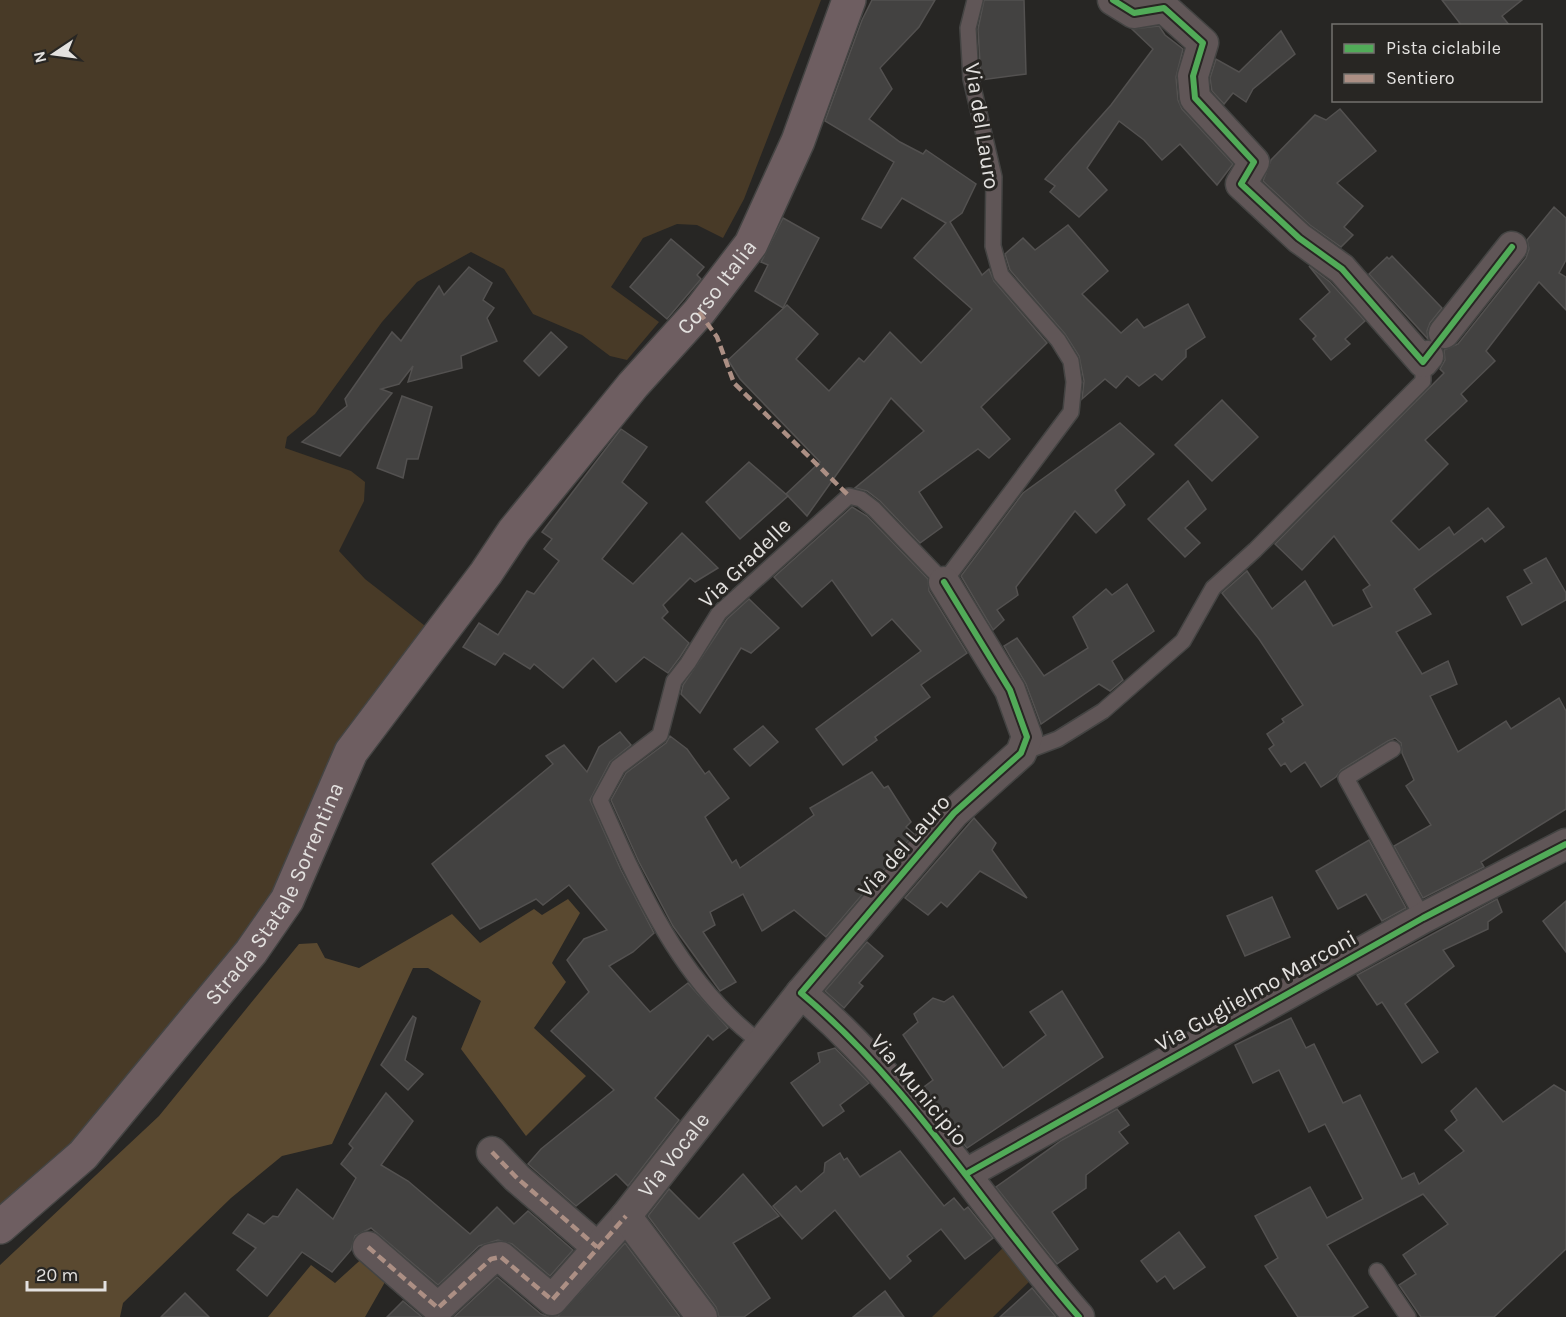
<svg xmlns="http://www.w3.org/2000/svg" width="1566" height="1317" font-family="Karla,sans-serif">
<rect width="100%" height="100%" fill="#272624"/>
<g fill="#483a27">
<polygon points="0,0 821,0 744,199 723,238 697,225 677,224 643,238 611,287 659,322 627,360 610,356 582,335 533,314 504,269 471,252 417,282 382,322 315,414 287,437 285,448 351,471 365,482 364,501 339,551 365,579 429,629 271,907 69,1153 0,1218"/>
<polygon points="1008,1243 1035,1276 993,1317 932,1317"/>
</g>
<g fill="#5a4930">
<polygon points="568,899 580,913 552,963 566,982 534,1028 586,1076 526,1136 461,1049 481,1001 428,968 413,968 332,1144 282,1156 231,1198 123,1303 120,1317 0,1317 0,1265 159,1116 299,944 317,943 325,958 359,968 452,914 480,943 534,909 542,915"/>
<polygon points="367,1254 389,1275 365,1317 268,1317 311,1265 335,1283"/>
</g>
<g fill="#434241" stroke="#535150" stroke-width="1.5">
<polygon points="872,0 935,0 919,27 880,68 892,89 869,119 900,142 923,154 926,150 976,184 962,213 950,222 982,275 989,269 994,281 1047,343 981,407 1010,439 989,458 978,449 919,492 942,527 920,543 880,501 867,491 855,488 924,431 891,398 807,516 786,494 820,462 740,379 728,360 787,305 818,334 796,359 829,391 859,358 864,362 890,332 921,363 972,309 914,258 946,223 902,198 881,228 862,219 894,162 825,121 862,20"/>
<polygon points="984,0 1024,0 1026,74 981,80 978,29"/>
<polygon points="1442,0 1522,0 1502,16 1510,26 1462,26"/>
<polygon points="1159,26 1165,35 1183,49 1176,77 1178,100 1182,109 1233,164 1217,185 1180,144 1162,160 1144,140 1119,121 1087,168 1107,190 1079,217 1050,192 1055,186 1045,179 1111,105 1153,49 1132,29"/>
<polygon points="1281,31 1295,54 1253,89 1246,102 1233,93 1224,104 1212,91 1210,78 1216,59 1239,72"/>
<polygon points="1340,109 1376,151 1337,183 1363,206 1344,227 1353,235 1341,247 1310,225 1263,181 1271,160 1315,115 1326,120"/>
<polygon points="1554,207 1566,218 1566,260 1559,273 1566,277 1566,310 1539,282 1486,351 1495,361 1461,394 1467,401 1425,440 1448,464 1391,521 1419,550 1449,527 1454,535 1488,508 1504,527 1485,542 1482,538 1414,589 1431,614 1396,632 1422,674 1448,661 1457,684 1430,696 1458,752 1506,721 1511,729 1559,698 1566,711 1566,809 1481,862 1484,867 1423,898 1394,846 1431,825 1406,786 1414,780 1402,753 1401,743 1395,738 1388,741 1341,770 1336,777 1321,787 1305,762 1291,772 1285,763 1281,766 1269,749 1274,745 1267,734 1284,722 1282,719 1303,705 1259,639 1222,593 1247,571 1272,609 1305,581 1333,626 1372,607 1363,590 1370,585 1334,536 1302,570 1275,544 1444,373 1440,369 1445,360 1444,350 1458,344 1526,258 1529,249 1527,240"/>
<polygon points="783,218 819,238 783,308 755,291 768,265 761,262"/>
<polygon points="1068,225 1108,271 1082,294 1121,333 1137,319 1144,328 1188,304 1205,337 1186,350 1186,357 1162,380 1155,374 1139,386 1127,376 1116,388 1105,379 1082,399 1084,381 1079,356 1065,334 1010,270 1005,254 1023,238 1035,250"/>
<polygon points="671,239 704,267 697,275 701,279 667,319 630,287"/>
<polygon points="1392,256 1442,308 1430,323 1427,331 1428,339 1369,274 1387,257 1389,259"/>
<polygon points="1309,266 1330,282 1365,321 1345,339 1350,344 1331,360 1313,339 1316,336 1300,319 1330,292"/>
<polygon points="469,267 492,283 483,300 494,308 487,318 497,341 461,356 462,368 408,382 413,366 399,384 381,389 392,393 340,456 302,442 347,406 345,399 392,332 401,341 439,286 444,295"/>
<polygon points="551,332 567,347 539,376 524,361"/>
<polygon points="402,396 432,407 418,459 407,459 403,478 377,468"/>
<polygon points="1222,400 1258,437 1212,481 1175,445"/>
<polygon points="1120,423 1154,454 1115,490 1125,505 1096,533 1075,511 1016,587 1018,595 997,610 1004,620 993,630 961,576 1023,493"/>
<polygon points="621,429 647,447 622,482 647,503 602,559 633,584 682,533 718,568 695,582 690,578 663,605 668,612 662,618 689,643 680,657 668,673 644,657 616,682 593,658 563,688 534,664 530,669 504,653 495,665 463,647 479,623 498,635 527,591 534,594 559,561 544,549 552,539 542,532"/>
<polygon points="749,462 788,496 740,539 706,502"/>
<polygon points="1188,481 1206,509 1185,528 1200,543 1185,557 1148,519"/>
<polygon points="852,507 867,516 928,579 929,591 967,653 921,685 930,697 875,737 877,740 843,765 816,729 921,651 892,619 872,636 832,580 802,607 774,577"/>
<polygon points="1546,558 1566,593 1566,600 1522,625 1507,597 1532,583 1524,570"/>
<polygon points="1127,584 1154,631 1112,661 1123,680 1110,691 1099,684 1041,724 1026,684 1004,646 1017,638 1044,676 1088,648 1073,617 1106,589 1112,595"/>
<polygon points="749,599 779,628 751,653 741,648 700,713 681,694 683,685 727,619"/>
<polygon points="763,726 778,742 750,766 734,749"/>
<polygon points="620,732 631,745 610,762 590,800 621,870 654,933 633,952 609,966 650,1012 688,983 728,1028 713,1040 708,1035 655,1098 679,1120 628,1186 616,1174 576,1206 528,1164 541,1149 614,1090 551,1031 589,992 567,960 584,939 607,930 569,885 543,905 536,899 480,929 432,864 553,764 546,756 564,745 587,772 599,747"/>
<polygon points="670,736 687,749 705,774 709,771 729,798 705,817 732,863 736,860 740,868 814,815 810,808 872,772 884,788 888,786 911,822 906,827 914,834 826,937 794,910 762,931 743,894 710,912 715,925 703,932 736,982 720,991 673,926 639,862 611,800 626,773 666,743"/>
<polygon points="974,818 996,843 992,850 1027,898 980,871 947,907 941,902 928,915 905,898"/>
<polygon points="1369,840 1406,908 1382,921 1366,894 1338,909 1316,871"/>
<polygon points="1272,897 1290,937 1245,956 1227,916"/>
<polygon points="1497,899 1502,912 1488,922 1488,929 1443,950 1454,966 1405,1004 1438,1052 1422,1063 1382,1002 1377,1005 1357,975"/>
<polygon points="1566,901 1566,952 1543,921"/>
<polygon points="867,942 883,956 859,983 863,986 844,1008 825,991"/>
<polygon points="1062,991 1103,1057 967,1148 920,1090 933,1080 903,1035 918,1022 914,1014 933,998 944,1002 953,996 1003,1068 1046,1035 1030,1012"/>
<polygon points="413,1016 416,1018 405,1060 423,1074 408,1090 381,1065"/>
<polygon points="1291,1018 1306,1048 1314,1044 1343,1103 1360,1095 1402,1179 1414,1173 1419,1184 1464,1151 1445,1130 1457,1120 1451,1111 1476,1088 1503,1122 1554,1085 1566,1092 1566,1249 1494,1317 1421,1317 1399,1285 1416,1274 1403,1255 1448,1224 1423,1194 1327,1245 1368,1307 1352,1317 1298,1317 1265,1266 1278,1258 1255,1216 1310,1187 1327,1218 1363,1199 1325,1124 1309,1132 1279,1070 1253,1083 1235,1045"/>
<polygon points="835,1048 869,1083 840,1105 844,1111 823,1126 791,1083 820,1062 818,1053"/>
<polygon points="386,1093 413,1121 381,1165 408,1181 470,1234 497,1207 514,1224 528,1211 573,1250 550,1276 512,1244 498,1240 479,1246 438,1285 371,1228 355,1236 351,1250 332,1272 302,1252 267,1296 237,1270 256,1248 233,1233 248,1214 264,1224 273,1216 278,1217 297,1189 333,1219 356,1178 341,1164 353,1148 349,1144"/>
<polygon points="1117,1109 1129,1125 1119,1132 1128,1143 1086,1175 1086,1188 1052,1212 1078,1249 1057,1264 996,1187 1062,1140"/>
<polygon points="900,1151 944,1206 954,1198 964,1210 968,1207 993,1238 965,1259 941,1229 907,1256 911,1261 890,1279 835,1210 802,1239 773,1206 796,1186 801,1192 824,1172 825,1163 840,1153 844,1160 847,1158 860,1177"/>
<polygon points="743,1174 779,1216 733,1243 770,1298 744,1317 719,1317 716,1307 648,1216 669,1189 699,1219"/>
<polygon points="1179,1232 1205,1267 1174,1289 1165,1276 1157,1282 1141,1261"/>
<polygon points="625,1243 680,1317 454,1317 497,1277 541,1314 549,1317 558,1316"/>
<polygon points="1032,1288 1056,1317 1000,1317"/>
<polygon points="885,1291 904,1317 853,1317"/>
<polygon points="185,1293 209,1317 161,1317"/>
<polygon points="403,1301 422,1317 387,1317"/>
</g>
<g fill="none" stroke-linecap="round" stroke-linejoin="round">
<g stroke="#444443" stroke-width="18">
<g id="lane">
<polyline points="1393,749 1346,778 1423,918"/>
<polyline points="1021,753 1058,739 1103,711 1183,641 1213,588 1255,550 1423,381 1423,362"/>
<path d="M760,1042C681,984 638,886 600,800L618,767L660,735L674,681L688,663L719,613L849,496L861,499L874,509L944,582L1071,412L1074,382L1071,361L1058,340L1001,275L993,246L994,177L971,79L968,28L975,0"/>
<polyline points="1377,1271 1408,1317"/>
</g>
</g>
<g stroke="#444443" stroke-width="33">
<g id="street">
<polyline points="1113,0 1134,13 1164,8 1203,43 1193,76 1195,98 1254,162 1241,184 1299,238 1342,269 1423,362 1428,356"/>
<polyline points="1444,333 1512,247"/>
<path d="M944,582L1010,690L1027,737L1021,753L954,813L801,993C910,1084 985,1210 1079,1317"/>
<polyline points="492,1152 517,1178 597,1247"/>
<polyline points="966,1174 1423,918 1566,844"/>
<polyline points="368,1247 438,1308 491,1259 501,1257 552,1300 626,1216"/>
<path id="s1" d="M702,1317L626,1216L801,993"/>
</g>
</g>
<g stroke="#444443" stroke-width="36">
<g id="primary">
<path id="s2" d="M0,1227L83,1155L251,952L287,900L351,752L486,573L514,531L633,385L699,312L751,244L798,141L849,0"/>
</g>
</g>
<use href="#lane" stroke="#605657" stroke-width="15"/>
<use href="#street" stroke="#605657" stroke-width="30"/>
<use href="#primary" stroke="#6e5e61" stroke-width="33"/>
<g stroke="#ac8f84" stroke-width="4.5" stroke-dasharray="9 4.5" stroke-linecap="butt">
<polyline points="699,312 717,337 734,383 849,496"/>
<polyline points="492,1152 517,1178 597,1247"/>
<polyline points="368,1247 438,1308 491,1259 501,1257 552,1300 626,1216"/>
</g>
<g stroke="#282623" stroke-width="10">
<g id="cycleway">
<polyline points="1113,0 1134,13 1164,8 1203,43 1193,76 1195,98 1254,162 1241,184 1299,238 1342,269 1423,362 1512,247"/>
<path d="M944,582L1010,690L1027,737L1021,753L954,813L801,993C910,1084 985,1210 1079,1317"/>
<polyline points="966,1174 1423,918 1566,844"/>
</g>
</g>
<use href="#cycleway" stroke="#51ab58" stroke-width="6"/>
</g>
<g text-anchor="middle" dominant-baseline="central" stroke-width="6" stroke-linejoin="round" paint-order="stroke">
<g font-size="22" fill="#e3e1df" stroke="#282623">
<text transform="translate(982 126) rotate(81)">Via del Lauro</text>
<text stroke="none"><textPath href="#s2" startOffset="1190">Corso Italia</textPath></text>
<text transform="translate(745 563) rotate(-44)">Via Gradelle</text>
<text transform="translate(904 846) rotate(-49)">Via del Lauro</text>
<text stroke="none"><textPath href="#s2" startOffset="436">Strada Statale Sorrentina</textPath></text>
<text transform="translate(1256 991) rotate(-29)">Via Guglielmo Marconi</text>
<text transform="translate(919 1090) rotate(50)">Via Municipio</text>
<text stroke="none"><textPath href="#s1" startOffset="204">Via Vocale</textPath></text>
</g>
</g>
<rect x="1332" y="24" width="210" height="78" fill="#282623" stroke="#73716e" stroke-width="1.5"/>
<rect x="1344" y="44" width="30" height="9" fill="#51ab58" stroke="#73716e" stroke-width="1.5"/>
<text x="1386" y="54" font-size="18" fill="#e3e1df">Pista ciclabile</text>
<rect x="1344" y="74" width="30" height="9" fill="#ac8f84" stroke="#73716e" stroke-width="1.5"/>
<text x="1386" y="84" font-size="18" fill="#e3e1df">Sentiero</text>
<g transform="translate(54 54) rotate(257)" stroke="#282623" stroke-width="4.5" paint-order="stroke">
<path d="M0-4.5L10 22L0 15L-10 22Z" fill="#e3e1df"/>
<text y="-9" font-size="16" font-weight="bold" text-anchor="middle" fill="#e3e1df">N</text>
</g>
<path d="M27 1281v9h78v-9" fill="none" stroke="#e3e1df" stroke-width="3"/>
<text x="36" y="1281" font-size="18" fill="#e3e1df" stroke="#282623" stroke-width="4.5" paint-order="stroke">20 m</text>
</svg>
